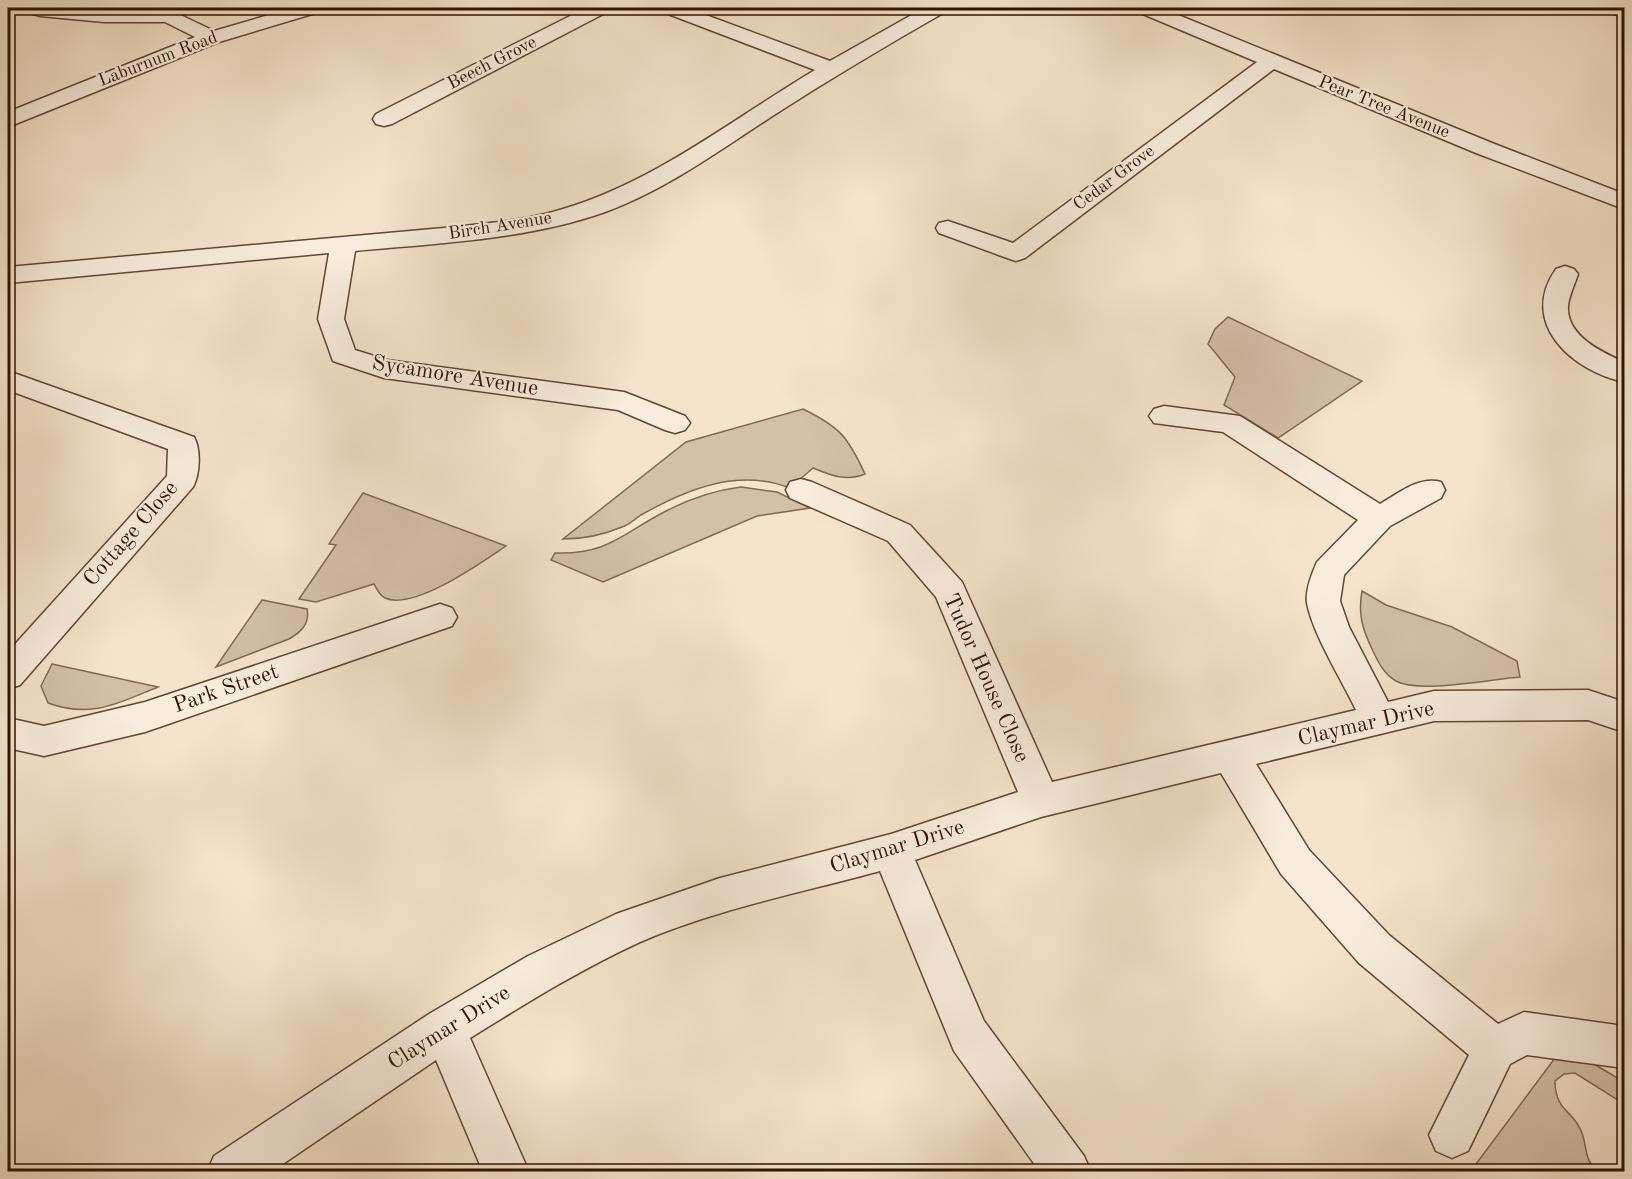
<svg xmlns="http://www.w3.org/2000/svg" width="1632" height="1179" font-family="'Old Standard TT',serif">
<rect width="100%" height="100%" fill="#f4e4cb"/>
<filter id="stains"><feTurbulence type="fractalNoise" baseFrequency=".00333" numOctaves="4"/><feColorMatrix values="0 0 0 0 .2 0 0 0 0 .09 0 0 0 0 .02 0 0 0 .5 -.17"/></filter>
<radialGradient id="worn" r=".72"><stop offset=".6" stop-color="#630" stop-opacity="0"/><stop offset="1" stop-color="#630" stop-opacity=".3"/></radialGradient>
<g fill="#d3c0a8" stroke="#826954" stroke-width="1.5">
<polygon points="1228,317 1362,381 1278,438 1224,405 1235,377 1208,344 1215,329"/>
<path d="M803,409C840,427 848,437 865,474C846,482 830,475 813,468L790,488C738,468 687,489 641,515C635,519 629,525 622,527C603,535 584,539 563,539L686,442Z"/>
<path d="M741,487L777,492L810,508L757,516L603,582L551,560L555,553C608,555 623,533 666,511C689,499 716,490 741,487Z"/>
<path d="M363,493L506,546C482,562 414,611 385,598C379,595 377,589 374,584L316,602L299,599L336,545L329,544Z"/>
<path d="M1362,591L1386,605L1452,627L1517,661L1520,677C1492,679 1419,694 1396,681C1384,674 1378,662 1372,649C1362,628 1358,614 1362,591Z"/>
<path d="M262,600L307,609C310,624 301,632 289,639L216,667Z"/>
<path d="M52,664L158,687C118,703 92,719 48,703L41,686Z"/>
<path d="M1564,1046L1624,1082V1104L1575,1073L1564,1074L1555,1081C1555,1112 1574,1110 1582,1133C1588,1151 1583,1154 1596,1171L1470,1172Z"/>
</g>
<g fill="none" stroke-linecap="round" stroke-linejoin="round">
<g stroke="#614633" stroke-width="3">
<g id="minor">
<polygon points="32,8 170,10 214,31 293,8 322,8 319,12 219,42 8,127 8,112 195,37 165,22 104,22 40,16 33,14 30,10"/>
<polygon points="586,8 610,8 607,12 392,124 384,126 376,124 373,119 376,114"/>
<path d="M660,8H687L830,61L924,8H948L945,12C887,45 830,79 774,115C720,150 666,190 605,212C526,240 438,243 355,251L344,319L355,350L387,360L624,392L685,416L690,423L685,430L675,433L665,430L618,410L384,378L333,361L318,319L329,253L8,283V267L455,227C491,223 529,220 563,209C655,182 733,119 815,70L663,12Z"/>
<polygon points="1135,8 1161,8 1492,143 1624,194 1624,209 1476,153 1274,69 1025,258 1016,261 1007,258 939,233 936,228 939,223 948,221 1013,243 1257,62 1138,12"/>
<polygon points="1604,8 1624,8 1624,17 1607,12"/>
<path d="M1565,266L1574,269L1578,274C1575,284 1569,295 1568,306C1566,336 1602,352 1624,362V382C1572,371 1518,323 1556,269Z"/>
<path d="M8,371L194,437C201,449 200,474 193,487L20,685L8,689V652L167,476L168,449L8,390Z"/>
<path d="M1164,406L1240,416L1380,504C1399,493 1419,476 1441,482L1445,490L1441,498L1390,526L1344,575L1340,601L1349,627L1388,702L1434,691L1588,690L1624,702V732L1588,720L1434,721L1256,764L1309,850L1389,935L1498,1024L1524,1012L1624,1026V1068L1527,1055L1510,1064L1468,1151L1452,1158L1436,1151L1429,1135L1469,1055L1359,963L1281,874L1221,773L1041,817L915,860L984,1021L1084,1156L1091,1172H1040L954,1051L880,871C800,893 716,909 640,942C581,969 525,1004 470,1038L529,1172H483L436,1060L271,1172H207L214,1156L429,1014L528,956L616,914L720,878L891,834L1018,792L936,597L888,541L790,498L786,490L790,482L801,479L812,482L910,525L962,582L1052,782L1356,710C1342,680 1313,635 1307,603C1305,591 1312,573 1317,562L1358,520L1223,432L1154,423L1149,416L1154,409Z"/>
<polygon points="440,604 452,608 457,617 452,626 145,732 44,756 8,748 8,718 44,726 145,702"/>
</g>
</g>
<use href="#minor" fill="#f8eddd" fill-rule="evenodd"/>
</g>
<g text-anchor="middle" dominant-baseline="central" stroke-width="4.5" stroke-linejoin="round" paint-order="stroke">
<g font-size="18" fill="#301200" stroke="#f8eddd">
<text transform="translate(158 59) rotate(-21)">Laburnum Road</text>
<text transform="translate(492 63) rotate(-27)">Beech Grove</text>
<text transform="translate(1384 107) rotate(22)">Pear Tree Avenue</text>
<text transform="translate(1114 178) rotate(-37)">Cedar Grove</text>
<text transform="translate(500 226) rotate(-9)">Birch Avenue</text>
</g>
<g font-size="22" fill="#301200" stroke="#f8eddd">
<text transform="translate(455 376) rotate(9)">Sycamore Avenue</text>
<text transform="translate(131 534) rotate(-49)">Cottage Close</text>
<text transform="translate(986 678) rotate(66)">Tudor House Close</text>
<text transform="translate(226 689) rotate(-19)">Park Street</text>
<text transform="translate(1366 724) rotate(-13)">Claymar Drive</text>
<text transform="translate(897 847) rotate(-17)">Claymar Drive</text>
<text transform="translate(449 1028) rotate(-32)">Claymar Drive</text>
</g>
</g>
<rect width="1632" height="1179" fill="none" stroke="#f4e4cb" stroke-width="30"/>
<rect x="9" y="9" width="1614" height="1161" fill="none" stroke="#301200" stroke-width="3"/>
<rect x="15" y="15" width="1602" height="1149" fill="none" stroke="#301200" stroke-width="1.5"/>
<rect width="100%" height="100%" filter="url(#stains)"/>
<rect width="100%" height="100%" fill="url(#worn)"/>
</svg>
